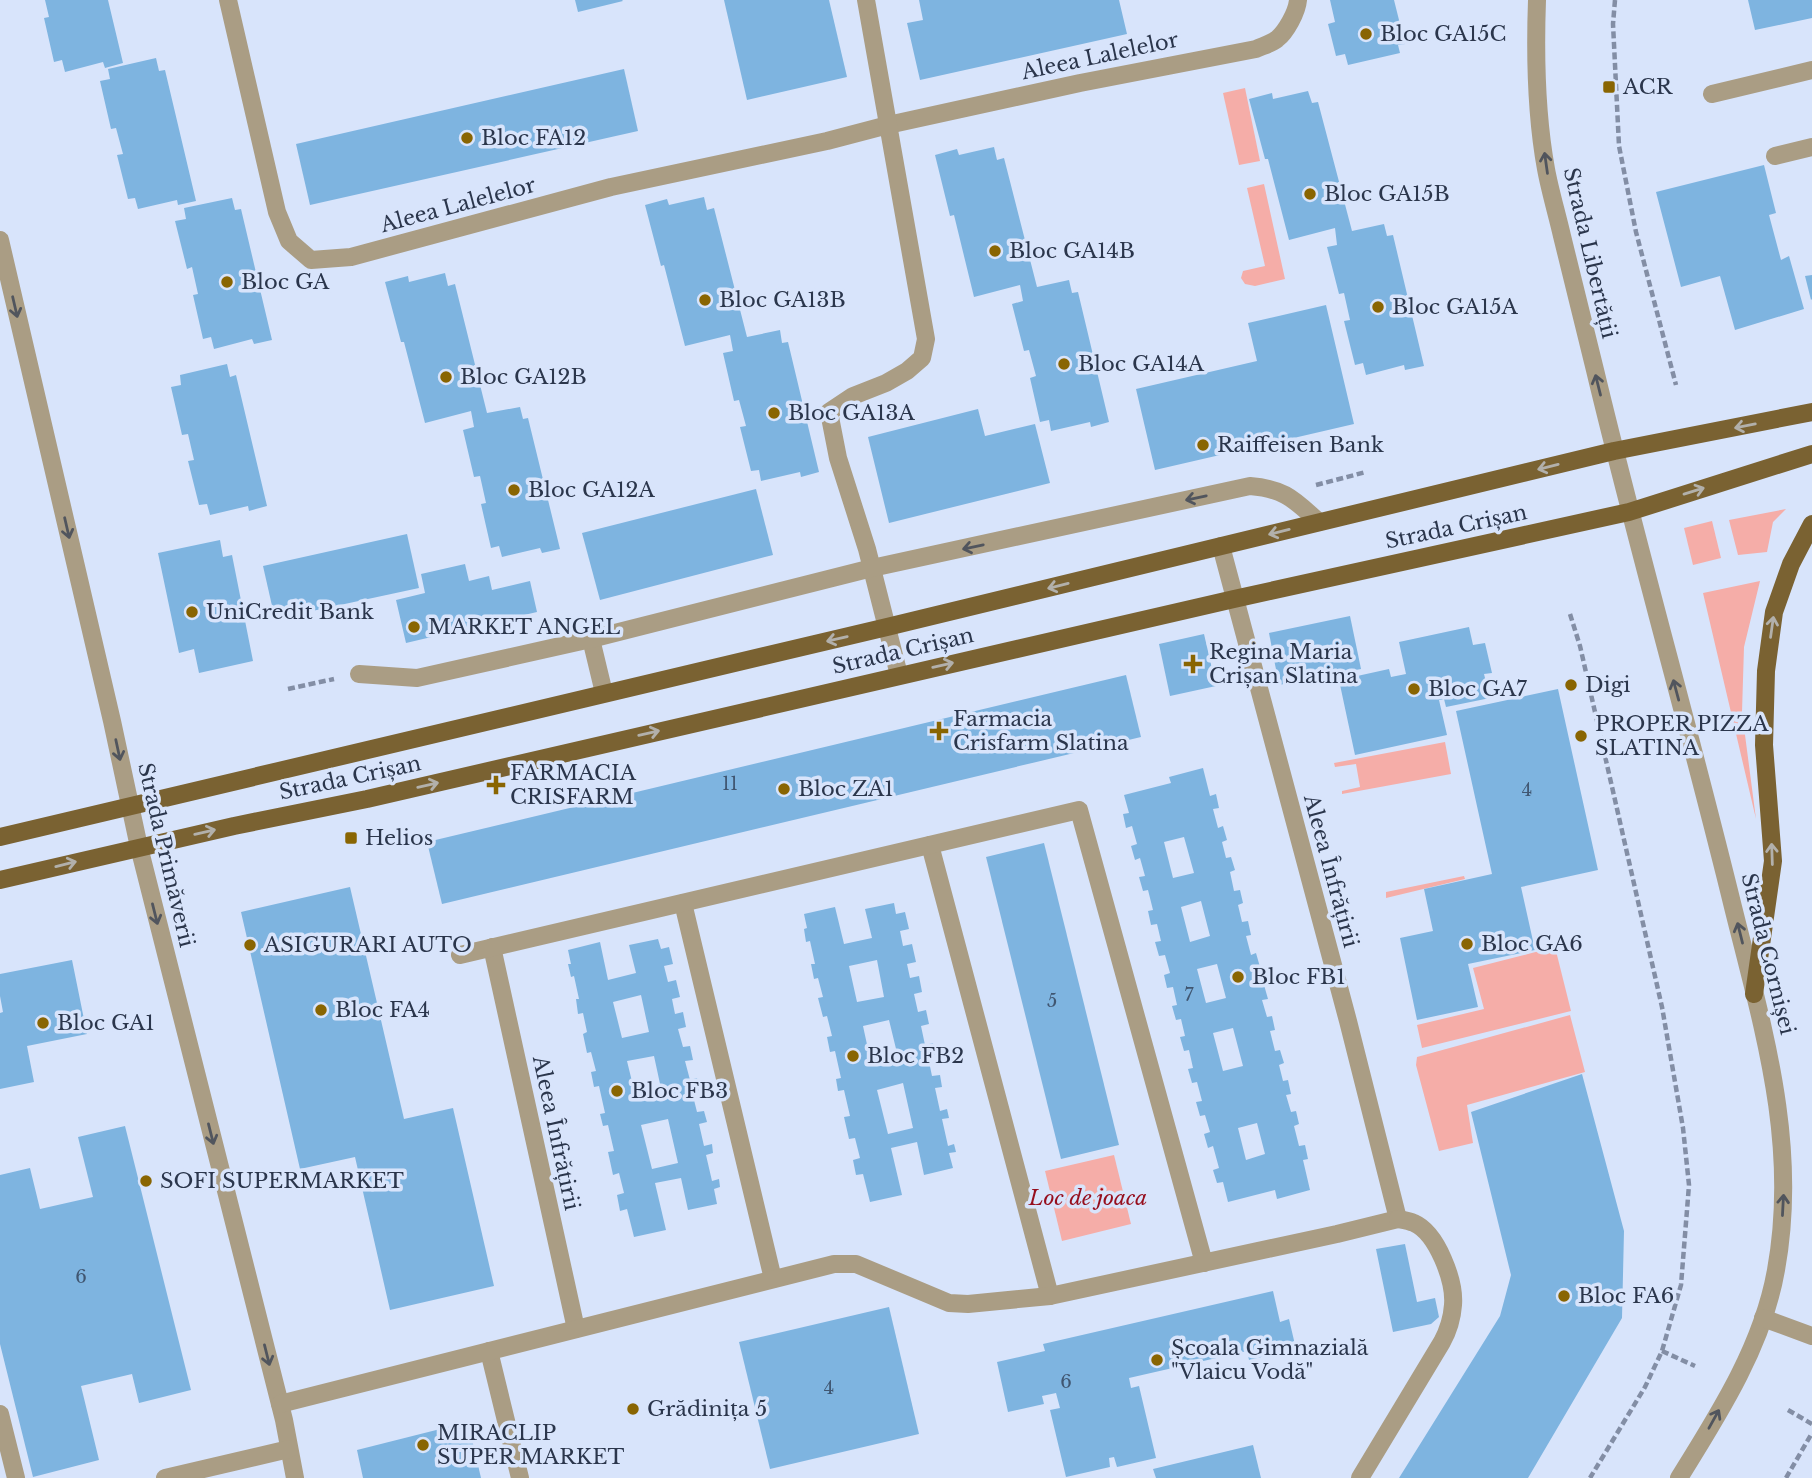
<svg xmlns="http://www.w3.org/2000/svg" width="1812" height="1478" font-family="'Libre Baskerville',serif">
<rect width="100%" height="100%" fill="#d8e4fb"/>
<g fill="#f5ada8">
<polygon points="1245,88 1260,161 1239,165 1223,93"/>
<polygon points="1264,184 1285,279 1255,286 1245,284 1241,278 1243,271 1265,266 1247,188"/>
<polygon points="1786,509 1773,522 1767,552 1738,555 1729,520"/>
<polygon points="1712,521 1721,558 1693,565 1684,528"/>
<polygon points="1760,581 1744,647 1742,712 1756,819 1703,593"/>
<polygon points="1445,742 1451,774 1342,794 1342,791 1360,787 1356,764 1335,767 1334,763"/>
<polygon points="1464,876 1465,879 1386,898 1386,892"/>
<polygon points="1555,947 1571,1011 1422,1048 1417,1025 1484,1009 1473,968"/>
<polygon points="1570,1015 1585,1072 1467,1105 1473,1143 1439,1151 1416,1065 1417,1057"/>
<polygon points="1114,1155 1131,1224 1062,1241 1045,1171"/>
</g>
<g fill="#7eb4e0" fill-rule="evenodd">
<polygon points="45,0 108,0 123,63 105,68 103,62 65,72 62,60 54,62 44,18 49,17"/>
<polygon points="575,0 622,0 623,1 578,12"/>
<polygon points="724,0 829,0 847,77 747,100"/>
<polygon points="919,0 1119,0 1127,34 920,80 907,23 923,20"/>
<polygon points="1330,0 1394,0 1405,44 1398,45 1400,53 1348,65 1345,54 1336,56 1328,24 1335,22"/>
<polygon points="1748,0 1812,0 1812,18 1755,30"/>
<polygon points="156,58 159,71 165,70 196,201 178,205 177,200 138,209 135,198 128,199 117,155 123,154 116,128 111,129 100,81 110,79 108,69"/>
<polygon points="624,69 638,131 310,205 296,144"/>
<polygon points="1308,91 1312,103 1318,102 1352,231 1384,224 1387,236 1393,235 1424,366 1405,370 1404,365 1366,375 1363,363 1355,365 1344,321 1350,320 1344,293 1339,294 1327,247 1337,245 1335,228 1289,240 1268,159 1265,159 1249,99 1272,93 1273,99"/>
<polygon points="994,147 997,160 1004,158 1037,287 1069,280 1072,293 1078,292 1109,422 1091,427 1090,422 1051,431 1049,420 1040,422 1030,378 1036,376 1029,350 1024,351 1012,304 1023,301 1020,285 974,297 954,215 950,216 935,155 957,149 959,155"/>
<polygon points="1764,165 1776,213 1769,215 1781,260 1789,256 1804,309 1735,330 1720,276 1681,287 1656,192"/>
<polygon points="704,197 707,210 714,208 747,337 780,330 782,343 788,342 819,472 801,477 800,472 761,481 759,470 751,471 740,427 746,426 739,400 734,401 723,353 733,351 730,335 685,346 664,265 661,266 645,205 667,199 669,205"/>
<polygon points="232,198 235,210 241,209 272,340 254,344 252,339 214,349 211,337 203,339 193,295 198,294 192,267 187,269 175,221 186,219 184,208"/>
<polygon points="445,273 448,286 455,284 487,413 520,407 523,419 528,418 560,549 542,553 540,548 502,557 499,546 491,548 481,504 486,503 480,476 474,477 463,430 474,427 471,411 425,423 404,342 401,342 385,282 408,276 409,282"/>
<polygon points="1812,275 1812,299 1811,300 1805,276"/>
<polygon points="1326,305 1354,424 1155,470 1136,389 1257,361 1248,323"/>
<polygon points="227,364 230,377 236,375 267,506 249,511 248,506 210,515 207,504 199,505 188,461 194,460 188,434 182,435 171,387 181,385 180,375"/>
<polygon points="978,409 985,436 1035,424 1050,483 889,523 868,437"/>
<polygon points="756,489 773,555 600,600 582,533"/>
<polygon points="407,534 419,588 275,619 263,566"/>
<polygon points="220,540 223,557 232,555 253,661 199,673 194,649 179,653 158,553"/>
<polygon points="465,564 469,581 489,576 492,590 530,581 537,612 406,643 396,600 425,593 421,574"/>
<polygon points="1350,616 1361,669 1279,685 1269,633"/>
<polygon points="1469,627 1473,645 1485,643 1492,673 1484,674 1490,698 1446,707 1444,699 1439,700 1447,735 1355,755 1339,680 1389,669 1391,677 1406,674 1399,642"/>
<polygon points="1204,634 1216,686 1170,696 1159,644"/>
<polygon points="1126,675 1141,737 442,904 427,842"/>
<polygon points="1558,689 1598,870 1521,887 1535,950 1468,964 1478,1007 1417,1020 1400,938 1433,931 1424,889 1492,874 1456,711"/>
<path d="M1203,768L1210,796L1216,794L1219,808L1213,809L1218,828L1223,826L1227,840L1222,842L1226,858L1231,857L1235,870L1230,872L1234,891L1240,890L1243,903L1238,905L1242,922L1248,921L1251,935L1246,936L1251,955L1256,953L1260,967L1254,968L1259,987L1264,985L1268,999L1262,1000L1267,1017L1272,1016L1275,1030L1270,1031L1275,1051L1280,1050L1284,1063L1279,1065L1283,1081L1288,1080L1291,1094L1286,1095L1291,1112L1296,1111L1299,1124L1294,1126L1299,1146L1305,1145L1308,1159L1303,1160L1310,1190L1277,1199L1275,1190L1228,1202L1223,1182L1217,1183L1213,1170L1219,1168L1213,1146L1208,1148L1204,1134L1210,1132L1205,1115L1200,1116L1196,1102L1202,1101L1197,1082L1192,1083L1188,1069L1193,1068L1189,1050L1184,1051L1180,1037L1185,1036L1181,1019L1176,1020L1172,1006L1177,1005L1173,987L1167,988L1164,975L1170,973L1165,955L1159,956L1155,942L1161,941L1157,924L1151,925L1148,911L1153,910L1148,890L1143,891L1139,877L1145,876L1140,858L1135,860L1131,846L1137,844L1132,826L1126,828L1123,814L1129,813L1124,795L1171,783L1169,777ZM1184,837L1194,873L1173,878L1164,842ZM1201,901L1210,936L1190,942L1181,907ZM1217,964L1226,998L1206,1003L1197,969ZM1233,1028L1243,1066L1223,1071L1213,1033ZM1257,1123L1265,1154L1246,1160L1238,1128Z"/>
<polygon points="1044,843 1119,1145 1061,1159 986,857"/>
<polygon points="350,887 404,1119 453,1108 494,1286 390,1310 355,1157 300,1169 241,912"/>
<path d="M894,903L896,914L905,912L909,929L900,931L903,946L912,944L916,962L907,964L910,978L919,976L922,992L914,994L918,1012L926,1010L929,1024L921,1026L925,1045L933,1043L935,1055L928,1057L932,1076L940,1075L942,1087L935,1088L940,1111L947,1109L949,1118L942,1119L948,1146L954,1144L956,1152L949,1153L953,1168L924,1175L917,1142L891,1148L902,1195L870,1202L863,1174L856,1175L853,1160L860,1158L855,1138L849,1139L844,1117L850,1116L844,1090L838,1091L836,1079L841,1078L835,1051L830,1052L827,1037L832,1036L827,1016L823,1017L818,998L823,997L818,978L814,979L811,964H815L810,941L806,942L804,929L807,928L804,914L835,907L844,944L872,938L865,909ZM877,960L884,997L857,1002L849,966ZM889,1020L898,1057L871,1063L863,1026ZM903,1083L913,1128L888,1134L877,1090Z"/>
<path d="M658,939L661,949L669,947L673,964L664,966L668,982L676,980L680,997L672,999L675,1014L683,1012L686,1027L678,1029L683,1047L690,1046L693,1060L685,1061L690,1080L697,1078L700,1090L692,1092L697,1112L704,1111L707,1122L699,1124L704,1146L712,1144L713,1153L706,1155L712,1181L719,1179L720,1187L714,1189L717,1204L688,1210L681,1178L655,1183L666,1230L634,1237L627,1209L620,1211L617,1195L624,1193L619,1173L613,1175L608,1152L614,1151L608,1125L603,1126L600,1114L605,1113L599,1086L594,1087L591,1072L596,1071L591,1052L587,1053L583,1034L587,1032L583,1013L578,1014L576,999H579L574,976L571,977L568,964H571L568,950L600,942L608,980L636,973L629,945ZM641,995L649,1032L622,1038L613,1002ZM654,1056L662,1093L636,1098L627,1061ZM668,1119L678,1163L652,1169L641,1125Z"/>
<polygon points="72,960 87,1034 27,1046 34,1082 0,1089 0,1013 3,1012 0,996 0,974"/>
<polygon points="1582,1074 1624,1231 1622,1318 1528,1478 1399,1478 1500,1316 1511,1275 1471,1112"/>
<polygon points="125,1126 191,1390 139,1403 132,1374 81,1386 99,1460 33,1477 0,1344 0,1175 30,1168 40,1209 93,1197 78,1137"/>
<polygon points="1405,1244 1417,1302 1435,1298 1439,1317 1431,1324 1393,1332 1376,1249"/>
<polygon points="1273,1291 1280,1322 1289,1319 1296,1349 1249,1360 1247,1351 1129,1378 1131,1388 1139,1386 1156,1458 1117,1467 1114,1457 1109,1458 1110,1467 1066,1477 1050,1410 1060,1408 1056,1393 1042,1396 1044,1404 1008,1412 997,1362 1045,1351 1043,1344"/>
<polygon points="889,1307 919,1434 770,1469 739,1342"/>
<polygon points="468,1422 481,1478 363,1478 357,1450"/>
<polygon points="1253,1445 1261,1478 1156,1478 1153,1469"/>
</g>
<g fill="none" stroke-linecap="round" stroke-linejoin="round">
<g stroke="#838ea5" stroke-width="4.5" stroke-dasharray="7 3.5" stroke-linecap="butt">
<polyline points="1615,0 1613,24 1619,146 1636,232 1676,385"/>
<polyline points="1316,485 1366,472"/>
<polyline points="1570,614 1580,646 1662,1007 1683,1128 1689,1185 1681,1285 1662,1351 1645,1387 1590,1478"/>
<polyline points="288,689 334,679"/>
<polyline points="1662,1351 1695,1366"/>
<polyline points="1788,1410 1812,1424"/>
<polyline points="1786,1478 1812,1433"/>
</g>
<g stroke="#aa9d84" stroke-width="18">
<path d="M228,0L277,212L289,241L311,260L351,257L611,187L827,141L888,125L1080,83L1256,49C1262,46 1271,44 1277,39C1286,32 1297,12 1298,0"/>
<polyline points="866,0 926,339 922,358 907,371 886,383 853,396 829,412 838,458 867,549 899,675"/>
<path d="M1537,0C1535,55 1536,114 1546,169C1550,191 1557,214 1562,236C1573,281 1584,326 1595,370C1638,550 1689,727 1733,907C1763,1028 1799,1144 1776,1270C1763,1345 1719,1414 1679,1478"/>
<polyline points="1712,94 1812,70"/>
<polyline points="1775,156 1812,147"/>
<polyline points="0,240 112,721 139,847 284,1420 295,1478"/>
<polyline points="1221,546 1348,1021 1398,1219"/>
<polyline points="591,639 604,693"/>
<path d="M359,674L417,678L591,639L872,568L1250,486C1286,489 1294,500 1319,522"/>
<polyline points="930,845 1050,1296"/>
<polyline points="683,903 773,1279"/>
<polyline points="492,947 576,1329"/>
<polyline points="460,955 1079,810 1204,1263"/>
<polyline points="1763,1318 1812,1336"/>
<polyline points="489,1351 520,1478"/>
<polyline points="280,1404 834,1264 856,1264 949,1303 968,1304 1050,1296 1337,1234 1398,1219"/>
<polyline points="0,1414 16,1478"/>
<polyline points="165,1478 289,1449"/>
<path d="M1360,1478L1442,1342C1448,1331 1452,1319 1453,1305C1455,1281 1437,1233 1414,1223C1409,1221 1403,1220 1398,1219"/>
</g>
<g stroke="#7a6232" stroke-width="18">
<polyline points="0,837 887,627 1614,451 1812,412"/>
<polyline points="0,880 234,826 367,799 1234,599 1629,512 1812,454"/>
<polyline points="1754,994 1773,861 1764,745 1766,671 1774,612 1791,564 1812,524"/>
</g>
</g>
<defs><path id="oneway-shaft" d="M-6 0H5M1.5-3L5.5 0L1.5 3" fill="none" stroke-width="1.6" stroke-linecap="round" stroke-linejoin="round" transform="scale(1.75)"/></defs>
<g stroke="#51555d">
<use href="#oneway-shaft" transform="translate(1546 163) rotate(-98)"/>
<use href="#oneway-shaft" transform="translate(15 307) rotate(77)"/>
<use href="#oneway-shaft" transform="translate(1598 385) rotate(-104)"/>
<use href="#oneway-shaft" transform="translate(1196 498) rotate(168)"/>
<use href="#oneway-shaft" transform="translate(67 528) rotate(77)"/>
<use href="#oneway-shaft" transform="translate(973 547) rotate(168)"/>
<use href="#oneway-shaft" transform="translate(1676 690) rotate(-105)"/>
<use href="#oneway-shaft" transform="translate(118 750) rotate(78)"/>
<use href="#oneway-shaft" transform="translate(155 914) rotate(76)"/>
<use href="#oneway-shaft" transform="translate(1740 933) rotate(-104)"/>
<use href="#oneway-shaft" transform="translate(211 1134) rotate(76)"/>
<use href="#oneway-shaft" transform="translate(1783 1205) rotate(-87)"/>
<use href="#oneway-shaft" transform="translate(267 1355) rotate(76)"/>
<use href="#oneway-shaft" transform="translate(1714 1419) rotate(-61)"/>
</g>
<g stroke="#b2b0ab">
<use href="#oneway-shaft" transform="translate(1745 426) rotate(169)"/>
<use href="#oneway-shaft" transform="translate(1548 467) rotate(166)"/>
<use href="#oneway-shaft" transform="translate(1694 491) rotate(-17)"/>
<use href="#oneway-shaft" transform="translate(1279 532) rotate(166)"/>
<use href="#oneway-shaft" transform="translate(1058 586) rotate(166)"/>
<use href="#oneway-shaft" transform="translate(1772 627) rotate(-82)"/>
<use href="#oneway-shaft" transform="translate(837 639) rotate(167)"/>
<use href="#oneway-shaft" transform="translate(943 665) rotate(-13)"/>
<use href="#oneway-shaft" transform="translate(649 733) rotate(-13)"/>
<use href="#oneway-shaft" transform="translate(428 785) rotate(-13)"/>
<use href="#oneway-shaft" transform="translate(205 832) rotate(-13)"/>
<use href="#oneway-shaft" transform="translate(1772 854) rotate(-92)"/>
<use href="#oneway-shaft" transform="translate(66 864) rotate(-14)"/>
</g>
<g fill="#896502" stroke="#d8e4fb" stroke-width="2.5">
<circle cx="1366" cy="34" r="7"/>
<rect x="1602" y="80" width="14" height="14" rx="3.5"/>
<circle cx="467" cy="138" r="7"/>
<circle cx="1310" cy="194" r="7"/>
<circle cx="995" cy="251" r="7"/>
<circle cx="227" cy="282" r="7"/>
<circle cx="705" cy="300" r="7"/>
<circle cx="1378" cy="307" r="7"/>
<circle cx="1064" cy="364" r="7"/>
<circle cx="446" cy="377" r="7"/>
<circle cx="774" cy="413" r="7"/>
<circle cx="1203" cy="445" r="7"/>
<circle cx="514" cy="490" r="7"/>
<circle cx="192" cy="612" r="7"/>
<circle cx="414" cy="627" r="7"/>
<path d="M1189.5 653.5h7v7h7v7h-7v7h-7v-7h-7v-7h7z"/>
<circle cx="1571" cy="685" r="7"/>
<circle cx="1414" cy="689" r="7"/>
<path d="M935.5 720.5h7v7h7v7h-7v7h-7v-7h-7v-7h7z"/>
<circle cx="1581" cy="736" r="7"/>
<path d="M492.5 774.5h7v7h7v7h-7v7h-7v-7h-7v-7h7z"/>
<circle cx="784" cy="789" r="7"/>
<rect x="344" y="831" width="14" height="14" rx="3.5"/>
<circle cx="1467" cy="944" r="7"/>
<circle cx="250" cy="945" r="7"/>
<circle cx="1238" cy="977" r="7"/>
<circle cx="321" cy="1010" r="7"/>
<circle cx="43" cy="1023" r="7"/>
<circle cx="853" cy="1056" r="7"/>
<circle cx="617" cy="1091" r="7"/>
<circle cx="146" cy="1181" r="7"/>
<circle cx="1564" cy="1296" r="7"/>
<circle cx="1157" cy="1360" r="7"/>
<circle cx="633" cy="1409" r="7"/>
<circle cx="423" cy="1445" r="7"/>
</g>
<g text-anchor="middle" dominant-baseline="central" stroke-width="7" stroke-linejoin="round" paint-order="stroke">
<g font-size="18" fill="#405671">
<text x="730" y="784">11</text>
<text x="1527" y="790">4</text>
<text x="1189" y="995">7</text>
<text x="1052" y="1001">5</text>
<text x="81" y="1277">6</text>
<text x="1066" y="1382">6</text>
<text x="829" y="1388">4</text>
</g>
<g font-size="21" fill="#2b364c" stroke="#d8e4fb" text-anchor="start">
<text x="1380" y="34">Bloc GA15C</text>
<text x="1623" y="87">ACR</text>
<text x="481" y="138">Bloc FA12</text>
<text x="1324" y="194">Bloc GA15B</text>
<text x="1009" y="251">Bloc GA14B</text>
<text x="241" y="282">Bloc GA</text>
<text x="719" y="300">Bloc GA13B</text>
<text x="1392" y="307">Bloc GA15A</text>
<text x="1078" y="364">Bloc GA14A</text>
<text x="460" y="377">Bloc GA12B</text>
<text x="788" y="413">Bloc GA13A</text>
<text x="1217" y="445">Raiffeisen Bank</text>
<text x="528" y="490">Bloc GA12A</text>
<text x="206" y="612">UniCredit Bank</text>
<text x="428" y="627">MARKET ANGEL</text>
<text x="1209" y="652">Regina Maria<tspan x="1209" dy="24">Crișan Slatina</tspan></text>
<text x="1585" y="685">Digi</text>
<text x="1428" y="689">Bloc GA7</text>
<text x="953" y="719">Farmacia<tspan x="953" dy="24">Crisfarm Slatina</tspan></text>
<text x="1595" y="724">PROPER PIZZA<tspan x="1595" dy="24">SLATINA</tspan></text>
<text x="510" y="773">FARMACIA<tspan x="510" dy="24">CRISFARM</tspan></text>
<text x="798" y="789">Bloc ZA1</text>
<text x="365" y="838">Helios</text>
<text x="1481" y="944">Bloc GA6</text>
<text x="264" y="945">ASIGURARI AUTO</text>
<text x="1252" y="977">Bloc FB1</text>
<text x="335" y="1010">Bloc FA4</text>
<text x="57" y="1023">Bloc GA1</text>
<text x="867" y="1056">Bloc FB2</text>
<text x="631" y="1091">Bloc FB3</text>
<text x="160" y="1181">SOFI SUPERMARKET</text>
<text x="1578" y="1296">Bloc FA6</text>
<text x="1171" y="1348">Școala Gimnazială<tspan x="1171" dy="24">"Vlaicu Vodă"</tspan></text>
<text x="647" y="1409">Grădinița 5</text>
<text x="437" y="1433">MIRACLIP<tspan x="437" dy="24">SUPER MARKET</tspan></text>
</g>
<g font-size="21" fill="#2b364c" stroke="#d8e4fb">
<text transform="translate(1100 56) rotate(-12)">Aleea Lalelelor</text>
<text transform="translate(458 205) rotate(-15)">Aleea Lalelelor</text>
<text transform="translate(1590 253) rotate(77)">Strada Libertății</text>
<text transform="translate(1456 527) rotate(-12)">Strada Crișan</text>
<text transform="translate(903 651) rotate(-13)">Strada Crișan</text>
<text transform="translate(350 778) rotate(-12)">Strada Crișan</text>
<text transform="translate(166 855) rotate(77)">Strada Primăverii</text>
<text transform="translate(1331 871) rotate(75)">Aleea Înfrățirii</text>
<text transform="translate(1768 954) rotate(76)">Strada Cornișei</text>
<text transform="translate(556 1133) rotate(78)">Aleea Înfrățirii</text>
</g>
<g font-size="21" font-style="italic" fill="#960e1d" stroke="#d8e4fb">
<text x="1088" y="1198">Loc de joaca</text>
</g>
</g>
</svg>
